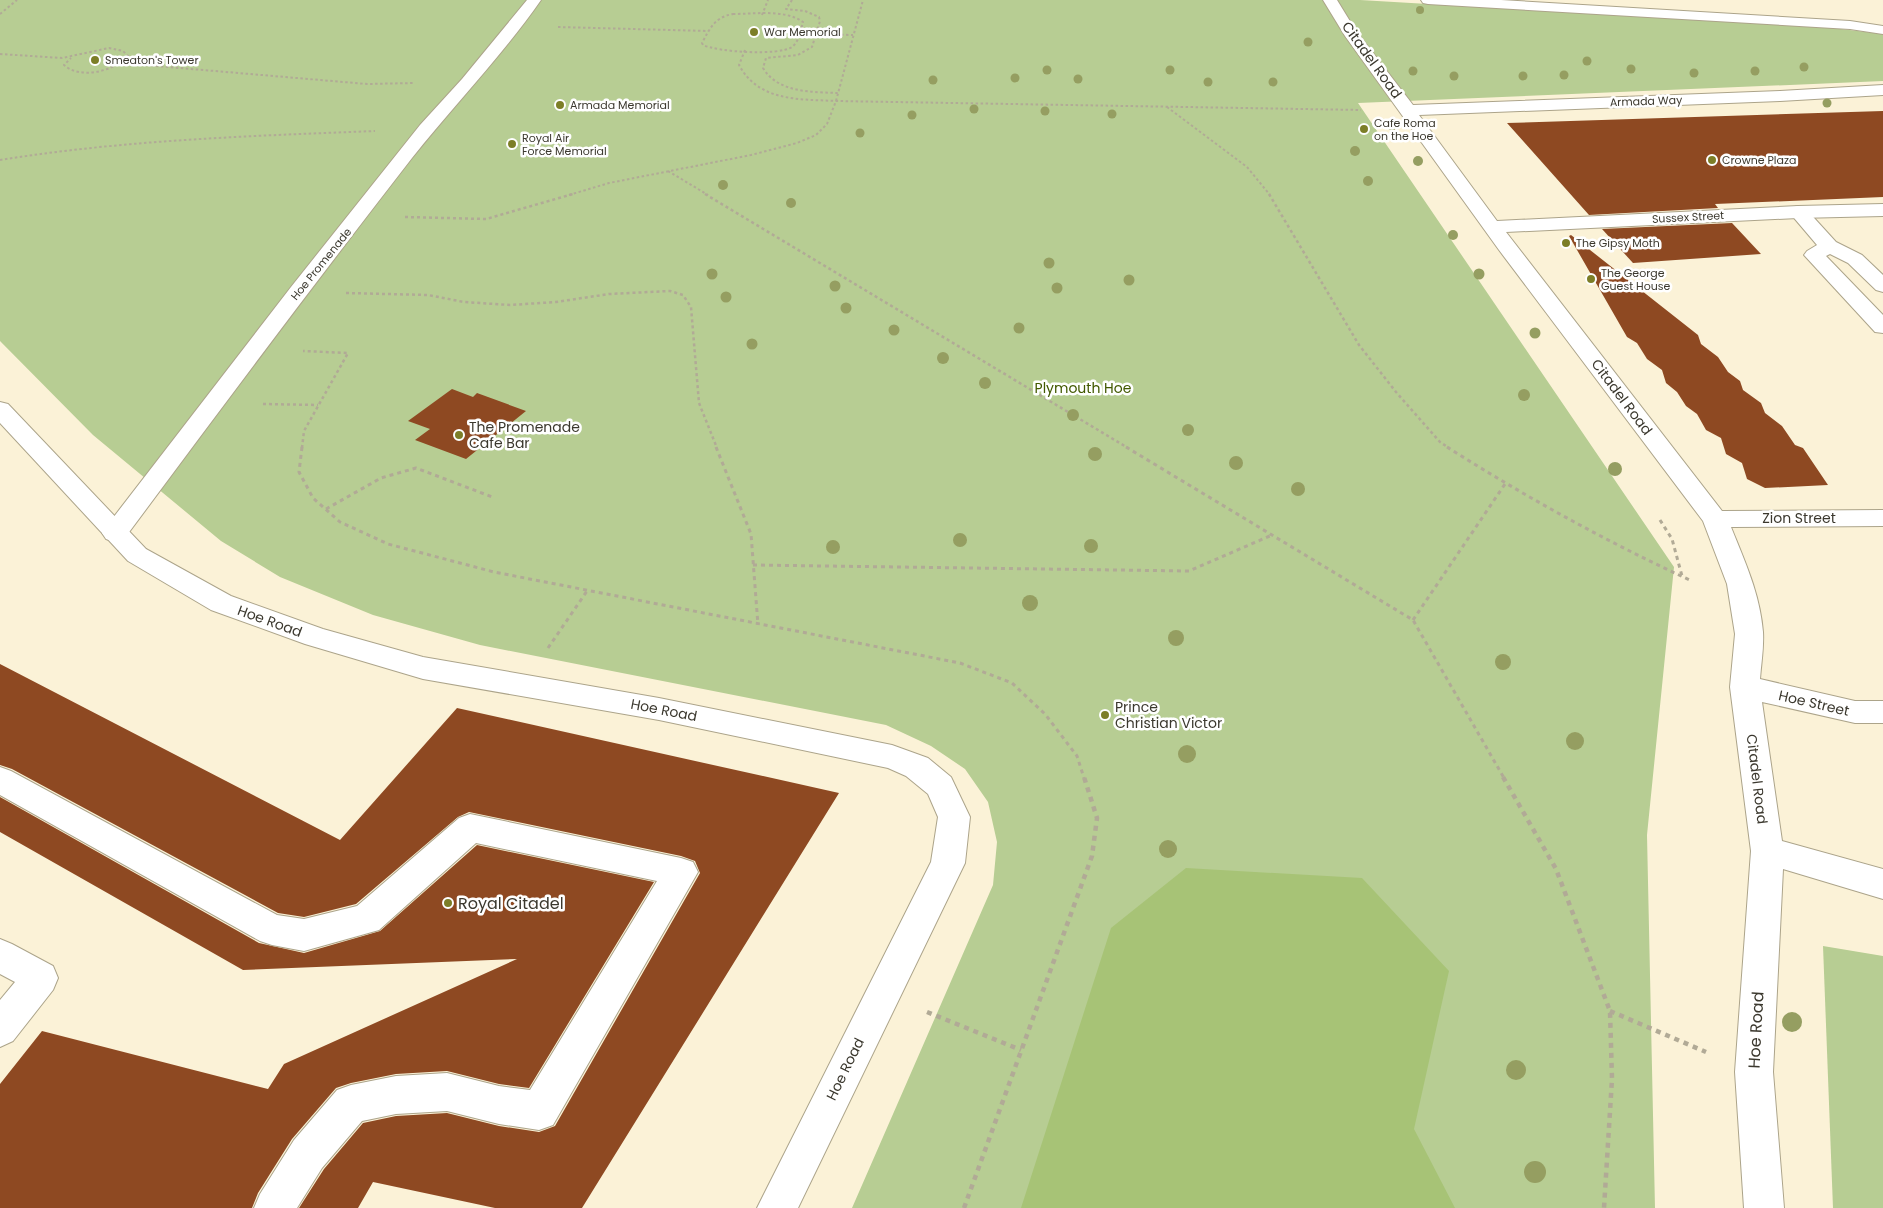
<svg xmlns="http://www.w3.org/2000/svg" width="1883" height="1208" font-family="Poppins,sans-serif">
<rect width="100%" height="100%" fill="#fbf2d7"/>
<g fill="#b7cd93">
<polygon points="0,0 1360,0 1824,27 1883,34 1883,81 1358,103 1674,567 1647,835 1655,1208 852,1208 993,885 997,842 988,802 965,769 931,746 886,725 480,645 373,615 280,577 221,541 93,435 0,341"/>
<polygon points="1823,946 1883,956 1883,1208 1833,1208"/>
</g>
<polygon fill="#a7c376" points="1186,868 1362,878 1449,971 1414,1129 1455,1208 1021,1208 1111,928"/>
<g fill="#8e4922">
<polygon points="1883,111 1883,197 1715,204 1718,208 1589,215 1507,123"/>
<polygon points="1732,223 1761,254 1633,263 1602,229"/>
<polygon points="1571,235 1698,335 1701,344 1718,357 1728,372 1740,381 1743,390 1761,403 1765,413 1782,426 1795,445 1803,448 1828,485 1765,488 1747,479 1742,463 1726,454 1721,438 1706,430 1697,414 1686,406 1677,392 1666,383 1662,370 1647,359 1637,343 1627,337 1569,236"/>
<polygon points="452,389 473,397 477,393 526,411 466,459 415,440 430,429 408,421"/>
<polygon points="0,664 340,840 457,708 839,793 582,1208 495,1208 373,1182 358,1208 299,1208 324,1169 363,1123 396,1116 447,1113 499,1126 539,1132 555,1126 700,873 695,861 681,856 469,812 458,817 356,904 304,917 278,913 12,769 0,765"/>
<polygon points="0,797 259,943 304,953 380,931 477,845 654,882 529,1088 499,1084 447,1071 396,1074 351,1083 336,1088 292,1139 258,1193 252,1208 0,1208 0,1084 42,1031 268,1089 284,1064 517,959 243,970 0,832"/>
</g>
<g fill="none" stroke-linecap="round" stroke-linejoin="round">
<g stroke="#aca48a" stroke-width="2">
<g id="service">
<path d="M527,0H541C502,56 454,105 412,158C314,284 219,411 124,539L115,542L106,539L102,533L106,527L291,287L420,125L462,79Z"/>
<polygon points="1798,206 1805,208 1836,242 1862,255 1883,275 1883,292 1876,290 1848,263 1830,254 1826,256 1883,315 1883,333 1875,332 1804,255 1807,251 1817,245 1789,212 1791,208"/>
<polygon points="0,767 11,771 277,915 304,919 357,906 459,818 470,814 681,858 693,862 698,872 553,1125 539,1130 499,1124 447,1111 396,1114 362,1121 322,1168 297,1208 254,1208 260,1194 294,1140 337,1090 351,1085 396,1076 447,1073 499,1086 530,1090 657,881 476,843 379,930 304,951 272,945 260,941 0,795"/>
<polygon points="0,939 12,944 53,966 58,978 53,990 13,1041 0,1047 0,1000 15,982 0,974"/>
</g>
</g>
<g stroke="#aca48a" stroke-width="2">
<g id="minor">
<path d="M1323,0H1337L1356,31L1413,105L1780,91L1883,85V95L1780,101L1419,115L1497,221L1798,206L1883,204V216L1798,218L1506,232L1722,511L1883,510V526L1731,527C1745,562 1760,594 1763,632C1764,648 1761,664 1760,679L1855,701H1883V723H1855L1762,702L1782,841L1883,869V899L1783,869L1773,1072L1784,1208H1744L1735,1072L1751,851L1730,687L1735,634L1727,584L1703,521L1499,250L1345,36Z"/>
<polygon points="1421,0 1501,0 1850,21 1883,26 1883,34 1850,29 1428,4 1423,3"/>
<polygon points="0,402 8,404 146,549 231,596 323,629 423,657 659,698 892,745 928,758 951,777 970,817 965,863 798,1208 757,1208 931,862 938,817 928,794 906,776 888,768 659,720 423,679 305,644 211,610 128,561 0,423"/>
</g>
</g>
<g stroke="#b1aa96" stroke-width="2" stroke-dasharray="2.5 2.5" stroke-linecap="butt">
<path d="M792,0L786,9L805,11L819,17L820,21L812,47L798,55L766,58L763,68C778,93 812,92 838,93"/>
<polyline points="0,14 17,0"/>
<path d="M733,14C754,14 785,9 803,22C801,29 799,42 792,47C778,56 718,52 703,45L702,43C710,28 715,17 733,14Z"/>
<polyline points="762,15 768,0"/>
<polyline points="558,27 708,31"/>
<polyline points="816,34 853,35"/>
<path d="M745,50L739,65C759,102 799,99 836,101L1361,110"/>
<path d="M0,54L62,58L109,48L123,51L128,56C114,71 81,80 64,65L71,58"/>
<polyline points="121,63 367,84 415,83"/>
<polyline points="1167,107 1247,167 1270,195"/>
<path d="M0,160C124,140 249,136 375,131"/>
<polyline points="668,171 708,195"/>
<polyline points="569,195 609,183 751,155 797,143 816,135 827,124 836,101 863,0"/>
</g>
<g stroke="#b1aa96" stroke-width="2.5" stroke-dasharray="3 3" stroke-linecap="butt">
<polyline points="705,194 1128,448"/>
<polyline points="1269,194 1359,345 1396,392 1440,442 1449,448"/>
<polyline points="405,217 486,219 573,194"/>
<polyline points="346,293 428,295 464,302 510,305 556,302 609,294 670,291 683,295 691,307 699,403 717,448"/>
<polyline points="263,404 318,405"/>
<polyline points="302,448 304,431 348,353 303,351"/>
</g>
<g stroke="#b1aa96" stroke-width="3" stroke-dasharray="4 4" stroke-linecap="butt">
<polyline points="302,447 299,472 313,498 340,522 388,544 494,572 960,663 1012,683 1045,714 1077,756 1084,778"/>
<polyline points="716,447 751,534 758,625"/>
<polyline points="1126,447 1413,620 1504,778"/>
<path d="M1447,447C1526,497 1607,542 1692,581"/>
<polyline points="326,509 381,478 416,468 495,498"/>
<polyline points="1660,520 1672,539 1682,576"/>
<polyline points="753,565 1189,571 1272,535"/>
<polyline points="1413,620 1505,484"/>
<polyline points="548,648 587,591"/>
</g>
<g stroke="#b1aa96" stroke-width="4.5" stroke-dasharray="5 5" stroke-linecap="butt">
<polyline points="1503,777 1556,869 1610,1011 1612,1079 1604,1208"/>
<polyline points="1610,1011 1706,1052"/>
<polyline points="927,1012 1021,1050"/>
<polyline points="964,1208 1092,856 1097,818 1084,777"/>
</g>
<use href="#service" fill="#fff" fill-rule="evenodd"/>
<use href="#minor" fill="#fff" fill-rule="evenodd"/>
</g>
<g fill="#959e61">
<circle cx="1420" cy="10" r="4"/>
<circle cx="1308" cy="42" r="4.5"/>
<circle cx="1587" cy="61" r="4.5"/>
<circle cx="1804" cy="67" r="4.5"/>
<circle cx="1631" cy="69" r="4.5"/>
<circle cx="1047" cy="70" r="4.5"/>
<circle cx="1170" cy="70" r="4.5"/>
<circle cx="1413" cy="71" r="4.5"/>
<circle cx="1755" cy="71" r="4.5"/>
<circle cx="1694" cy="73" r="4.5"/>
<circle cx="1564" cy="75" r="4.5"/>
<circle cx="1454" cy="76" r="4.5"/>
<circle cx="1523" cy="76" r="4.5"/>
<circle cx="1015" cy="78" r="4.5"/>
<circle cx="1078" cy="79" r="4.5"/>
<circle cx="933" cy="80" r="4.5"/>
<circle cx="1208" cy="82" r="4.5"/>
<circle cx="1273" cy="82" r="4.5"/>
<circle cx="1827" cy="103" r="4.5"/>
<circle cx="974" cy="109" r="4.5"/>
<circle cx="1045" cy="111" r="4.5"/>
<circle cx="1112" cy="114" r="4.5"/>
<circle cx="912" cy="115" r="4.5"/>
<circle cx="1392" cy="126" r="4.5"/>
<circle cx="860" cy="133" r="4.5"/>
<circle cx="1355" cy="151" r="5"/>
<circle cx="1418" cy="161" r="5"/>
<circle cx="1368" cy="181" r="5"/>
<circle cx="723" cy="185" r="5"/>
<circle cx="791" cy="203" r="5"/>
<circle cx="1453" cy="235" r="5"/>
<circle cx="1049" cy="263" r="5.5"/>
<circle cx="712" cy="274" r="5.5"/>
<circle cx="1479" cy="274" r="5.5"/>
<circle cx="1129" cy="280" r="5.5"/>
<circle cx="835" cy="286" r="5.5"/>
<circle cx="1057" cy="288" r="5.5"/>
<circle cx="726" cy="297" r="5.5"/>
<circle cx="846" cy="308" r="5.5"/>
<circle cx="1019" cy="328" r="5.5"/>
<circle cx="894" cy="330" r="5.5"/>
<circle cx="1535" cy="333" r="5.5"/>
<circle cx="752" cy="344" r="5.5"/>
<circle cx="943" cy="358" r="6"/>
<circle cx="985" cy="383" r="6"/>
<circle cx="1524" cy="395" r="6"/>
<circle cx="1073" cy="415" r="6"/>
<circle cx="1188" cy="430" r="6"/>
<circle cx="1095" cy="454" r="7"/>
<circle cx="1236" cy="463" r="7"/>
<circle cx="1615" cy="469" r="7"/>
<circle cx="1298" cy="489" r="7"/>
<circle cx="960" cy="540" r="7"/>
<circle cx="1091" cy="546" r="7"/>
<circle cx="833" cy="547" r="7"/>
<circle cx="1030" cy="603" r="8"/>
<circle cx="1176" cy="638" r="8"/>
<circle cx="1503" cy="662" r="8"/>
<circle cx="1575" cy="741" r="9"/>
<circle cx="1187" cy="754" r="9"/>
<circle cx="1168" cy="849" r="9"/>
<circle cx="1792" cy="1022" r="10"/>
<circle cx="1516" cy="1070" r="10"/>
<circle cx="1535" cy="1172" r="11"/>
</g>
<g fill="#7c7e27" stroke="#fff" stroke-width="2">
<circle cx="754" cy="32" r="5"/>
<circle cx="95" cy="60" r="5"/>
<circle cx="560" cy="105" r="5"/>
<circle cx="1364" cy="129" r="5"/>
<circle cx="512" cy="144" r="5"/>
<circle cx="1712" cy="160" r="5"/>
<circle cx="1566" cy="243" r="5"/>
<circle cx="1591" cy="279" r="5"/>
<circle cx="459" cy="435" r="5"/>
<circle cx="1105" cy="715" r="5"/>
<circle cx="448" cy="903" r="5"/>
</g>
<g text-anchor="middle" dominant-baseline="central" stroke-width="5" stroke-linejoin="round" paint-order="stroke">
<g font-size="11" fill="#3b382e" stroke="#fff" text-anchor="start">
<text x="764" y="32">War Memorial</text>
<text x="105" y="60">Smeaton's Tower</text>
<text x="570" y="105">Armada Memorial</text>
<text x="1374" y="123">Cafe Roma<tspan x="1374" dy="13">on the Hoe</tspan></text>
<text x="522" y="138">Royal Air<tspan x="522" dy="13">Force Memorial</tspan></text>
<text x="1722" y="160">Crowne Plaza</text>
<text x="1576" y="243">The Gipsy Moth</text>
<text x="1601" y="273">The George<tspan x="1601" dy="13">Guest House</tspan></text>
</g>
<g font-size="11" fill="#3b382e" stroke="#fff">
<text transform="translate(1646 101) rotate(-2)">Armada Way</text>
<text transform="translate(1688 217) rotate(-3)">Sussex Street</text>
<text transform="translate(321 264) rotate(-51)">Hoe Promenade</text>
</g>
<g font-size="14" fill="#3b382e" stroke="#fff">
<text transform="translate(1372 60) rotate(54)">Citadel Road</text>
<text transform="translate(1622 397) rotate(53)">Citadel Road</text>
<text x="1799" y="518">Zion Street</text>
<text transform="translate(270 621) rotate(20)">Hoe Road</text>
<text transform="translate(1814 703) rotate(13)">Hoe Street</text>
<text transform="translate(664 710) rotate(11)">Hoe Road</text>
<text transform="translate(1757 779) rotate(83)">Citadel Road</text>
<text transform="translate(845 1069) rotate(-64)">Hoe Road</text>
</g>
<g font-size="14" fill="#425900" stroke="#fff">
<text x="1083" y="388">Plymouth Hoe</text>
</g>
<g font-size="14" fill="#3b382e" stroke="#fff" text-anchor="start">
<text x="469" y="427">The Promenade<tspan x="469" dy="16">Cafe Bar</tspan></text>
<text x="1115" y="707">Prince<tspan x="1115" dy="16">Christian Victor</tspan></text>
</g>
<g font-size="16" fill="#3b382e" stroke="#fff" text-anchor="start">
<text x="458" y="903">Royal Citadel</text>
</g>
<g font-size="16" fill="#3b382e" stroke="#fff">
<text transform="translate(1756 1030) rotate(-87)">Hoe Road</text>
</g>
</g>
</svg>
